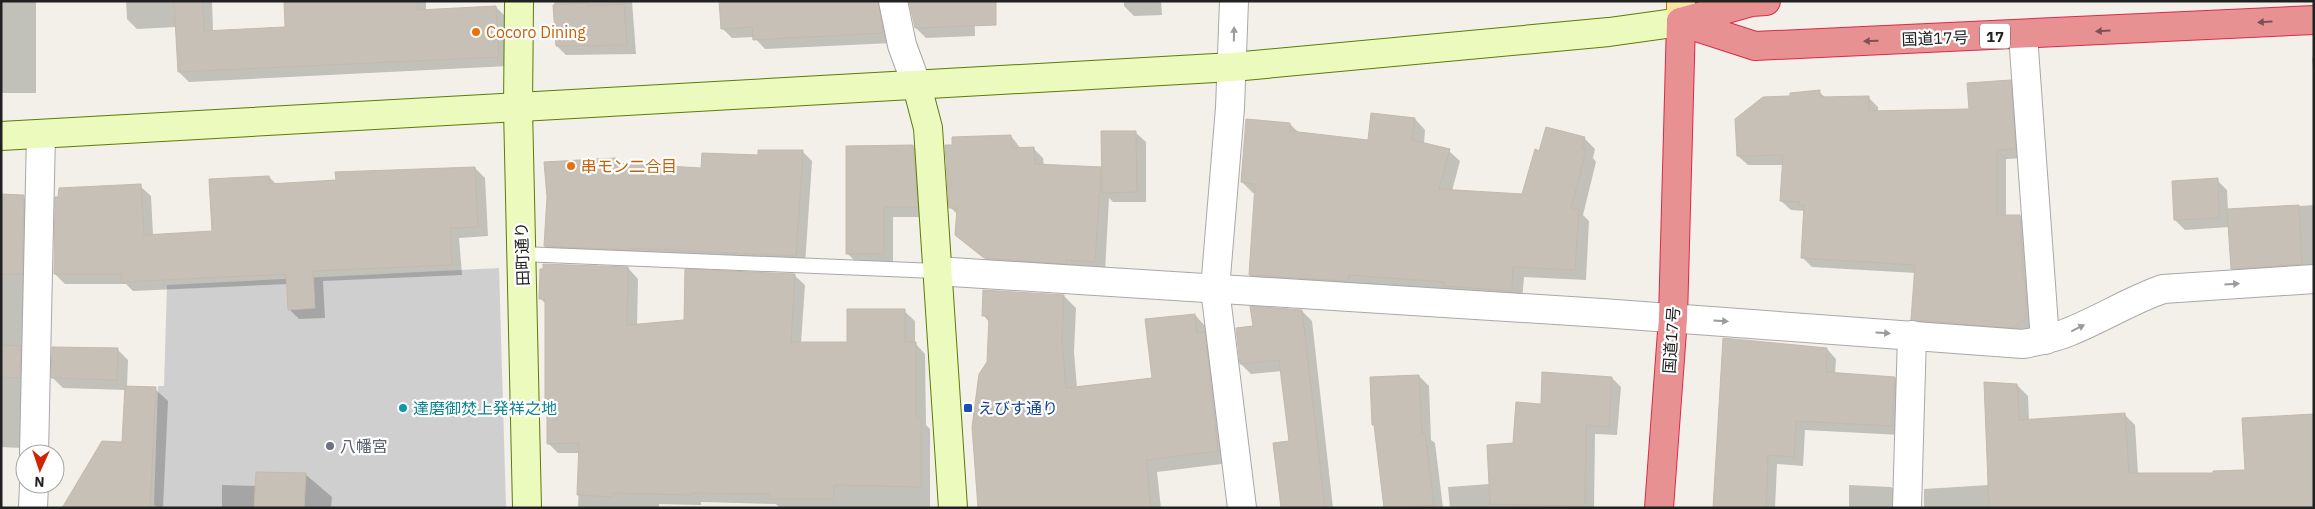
<svg xmlns="http://www.w3.org/2000/svg" width="2315" height="509" font-family="'IBM Plex Sans','Noto Sans JP',sans-serif">
<rect width="100%" height="100%" fill="#f2f0e8"/>
<polygon fill="#cfcfcf" points="499,268 506,508 158,508 154,505 158,386 164,386 167,285"/>
<g fill="#0003">
<rect x="1" y="1" width="35" height="92"/>
<polygon points="126,1 212,1 213,32 286,29 285,1 426,1 426,11 496,7 506,17 508,66 189,82 179,72 176,27 137,29 127,19"/>
<polygon points="554,1 632,1 636,54 566,55 557,46"/>
<polygon points="720,1 891,1 892,43 765,49 754,37 732,38 722,28"/>
<polygon points="909,1 974,1 975,36 926,38 916,28"/>
<polygon points="1124,1 1161,1 1162,15 1134,16 1124,6"/>
<polygon points="2312,58 2314,58 2314,80"/>
<polygon points="2010,81 2020,91 2025,158 2006,159 2006,216 2020,216 2030,226 2035,326 2023,337 1922,329 1913,319 1916,273 1812,267 1802,257 1805,211 1791,210 1781,201 1783,165 1748,165 1738,156 1791,98 1819,92 1826,98 1869,98 1878,107 1878,112 1971,110"/>
<polygon points="1415,119 1425,130 1424,144 1449,151 1460,161 1452,191 1523,196 1540,152 1584,138 1595,149 1593,158 1596,162 1583,215 1589,221 1586,280 1524,277 1522,301 1261,285 1250,275 1256,193 1253,193 1242,182 1290,124 1299,133 1369,141"/>
<polygon points="1135,132 1146,142 1146,202 1113,202 1109,198 1105,272 996,268 957,234 958,215 950,207 1011,136 1021,149 1033,148 1043,158 1044,166 1100,169 1103,171"/>
<polygon points="913,146 923,157 927,217 893,217 893,263 858,264 848,254"/>
<polygon points="802,151 812,161 805,265 555,255 545,246 615,159 621,165 702,169"/>
<polygon points="475,168 485,178 488,236 459,238 462,275 323,281 325,318 299,319 289,309 288,284 133,291 126,284 65,284 55,274 140,186 151,196 153,235 213,232 269,177 277,185 337,182"/>
<polygon points="2217,180 2227,190 2228,211 2314,205 2314,274 2243,279 2232,268 2229,227 2185,230 2175,220"/>
<polygon points="1,196 23,197 33,206 22,448 1,447"/>
<polygon points="628,268 638,279 637,326 685,321 794,275 805,285 801,343 848,343 904,311 915,321 915,343 925,354 926,425 930,429 930,508 780,508 776,504 701,502 701,505 659,504 659,508 578,508 580,453 558,453 548,443 548,407 546,404 546,304 541,299"/>
<polygon points="1064,296 1076,308 1074,352 1077,388 1153,380 1195,315 1207,328 1229,463 1157,472 1161,508 979,508 990,323 983,315"/>
<polygon points="1302,311 1312,321 1333,508 1281,508 1274,444 1290,442 1282,371 1251,374 1241,364 1237,329 1254,327"/>
<polygon points="1827,349 1836,359 1835,374 1895,378 1904,387 1901,435 1805,430 1803,466 1777,464 1775,508 1715,508"/>
<polygon points="118,350 128,360 127,387 155,389 168,401 163,508 64,508 123,443 126,390 63,388 53,378"/>
<polygon points="1419,376 1429,386 1431,440 1435,443 1443,508 1385,508 1376,427 1373,425"/>
<polygon points="1612,378 1621,387 1617,435 1595,434 1594,508 1450,508 1448,487 1490,484 1542,405"/>
<polygon points="2017,385 2028,396 2029,420 2124,414 2135,425 2138,474 2215,474 2247,471 2314,508 1924,508 1924,489 1989,485"/>
<polygon points="305,474 332,497 331,508 222,508 222,485 256,486"/>
<polygon points="1849,485 1891,487 1901,496 1901,508 1849,508"/>
</g>
<g fill="#c7c0b7" stroke="#c4baaa">
<polygon points="174,1 203,1 204,31 285,27 284,1 417,1 418,10 496,6 499,57 178,72"/>
<polygon points="719,1 878,1 883,29 882,33 753,40 752,27 721,29"/>
<polygon points="909,1 996,1 996,25 915,28"/>
<polygon points="587,3 587,6 624,4 627,45 556,46 553,5"/>
<polygon points="2011,80 2016,149 1997,150 1997,215 2020,215 2023,279 2025,279 2026,300 2026,317 2013,328 1911,320 1915,265 1801,258 1804,205 1799,205 1800,202 1780,201 1783,155 1737,156 1735,119 1763,97 1790,96 1790,93 1820,90 1820,97 1869,96 1869,111 1969,109 1967,83"/>
<polygon points="1371,113 1415,118 1412,140 1450,149 1439,189 1522,194 1535,149 1539,151 1546,127 1585,137 1582,149 1586,150 1571,209 1579,209 1575,270 1513,267 1512,291 1444,286 1445,282 1349,275 1348,281 1249,275 1255,184 1241,182 1246,119 1290,123 1290,131 1368,140"/>
<polygon points="1101,131 1136,131 1137,192 1102,193"/>
<polygon points="1011,135 1012,148 1034,147 1035,164 1101,167 1095,262 1066,260 1066,264 984,258 955,235 957,208 949,208 945,145 952,145 952,137"/>
<polygon points="913,145 918,207 884,207 884,254 846,254 846,146"/>
<polygon points="758,150 803,150 796,256 629,248 629,250 544,246 547,197 544,162 616,158 616,163 701,168 702,153 758,155"/>
<polygon points="475,167 478,227 450,228 452,265 313,271 315,308 288,310 286,274 122,282 122,274 54,274 55,197 58,197 59,188 141,184 144,235 212,231 209,179 269,176 270,184 336,180 335,172"/>
<polygon points="2218,178 2219,218 2174,220 2172,181"/>
<polygon points="1,194 24,195 22,274 1,274"/>
<polygon points="2299,205 2302,264 2231,269 2227,209"/>
<polygon points="543,264 628,267 627,325 684,320 685,269 795,274 791,342 847,342 847,309 905,309 905,342 916,342 916,418 921,418 921,487 834,485 834,499 769,499 769,494 691,493 691,495 613,493 613,497 577,495 579,443 547,444 547,405 545,405 545,299 539,299 540,269 543,269"/>
<polygon points="983,290 1064,295 1062,339 1066,388 1152,378 1145,319 1195,314 1197,333 1205,332 1218,451 1146,460 1151,508 978,508 972,427 979,374 987,362 989,316 982,316"/>
<polygon points="1250,306 1302,310 1325,508 1281,508 1273,443 1289,441 1279,360 1240,364 1236,328 1253,326"/>
<polygon points="1723,338 1827,348 1826,372 1895,377 1892,426 1796,421 1794,457 1768,455 1766,508 1713,508"/>
<polygon points="1,345 21,346 20,378 1,377"/>
<polygon points="52,347 118,348 117,380 51,378"/>
<polygon points="1542,372 1612,377 1609,427 1586,425 1585,506 1490,504 1487,445 1513,443 1516,402 1541,404"/>
<polygon points="1419,375 1422,433 1425,432 1434,505 1384,508 1374,425 1372,425 1370,377"/>
<polygon points="1984,382 2017,384 2019,420 2125,413 2129,473 2213,473 2213,471 2245,470 2242,418 2314,414 2314,508 1989,508"/>
<polygon points="125,386 156,387 150,508 62,508 102,441 122,442"/>
<polygon points="256,472 306,473 304,508 254,508"/>
</g>
<g fill="none" stroke-linecap="round" stroke-linejoin="round">
<g stroke="#a8a8a8" stroke-width="16">
<polyline id="lane" points="522,254 936,271"/>
</g>
<g stroke="#a8a8a8" stroke-width="30">
<g id="street">
<polyline points="893,1 902,45 917,86"/>
<polyline points="1234,1 1230,108 1215,289 1242,508"/>
<polyline points="2023,35 2045,340"/>
<path d="M936,271L1602,313L2023,344C2039,341 2056,338 2071,331C2103,318 2131,300 2163,289L2314,279"/>
<polyline points="34,454 41,134"/>
<polyline points="33,508 34,484"/>
<polyline points="1907,508 1912,335"/>
</g>
</g>
<g stroke="#5b7c05" stroke-width="30">
<g id="secondary">
<polyline points="519,1 518,108 527,508"/>
<polyline points="917,86 928,128 953,508"/>
<polyline points="1,136 1233,67 1609,32 1681,22"/>
</g>
</g>
<g stroke="#9f8400" stroke-width="30">
<polyline id="primary" points="1681,22 1681,1"/>
</g>
<g stroke="#dc2948" stroke-width="30">
<g id="highway">
<polyline points="1681,22 1755,46 2314,20"/>
<polyline points="1681,22 1751,2 1766,1"/>
<polyline points="1659,508 1673,318 1681,22"/>
</g>
</g>
<use href="#lane" stroke="#fff" stroke-width="14"/>
<use href="#street" stroke="#fff" stroke-width="28"/>
<use href="#secondary" stroke="#edfabe" stroke-width="28"/>
<use href="#primary" stroke="#fce4a3" stroke-width="28"/>
<use href="#highway" stroke="#e89193" stroke-width="28"/>
</g>
<defs><path id="oneway-solid" d="M-6-.8H1V-3.2L6.5 0L1 3.2V.8H-6Z" transform="scale(1.25)"/></defs>
<g fill="#7b5354">
<use href="#oneway-solid" transform="translate(2265 22) rotate(177)"/>
<use href="#oneway-solid" transform="translate(2103 31) rotate(177)"/>
<use href="#oneway-solid" transform="translate(1871 41) rotate(178)"/>
</g>
<g fill="#9b9b9b">
<use href="#oneway-solid" transform="translate(1234 34) rotate(-89)"/>
<use href="#oneway-solid" transform="translate(2232 284) rotate(-3)"/>
<use href="#oneway-solid" transform="translate(1721 321) rotate(4)"/>
<use href="#oneway-solid" transform="translate(2078 328) rotate(-26)"/>
<use href="#oneway-solid" transform="translate(1883 333) rotate(4)"/>
</g>
<g fill="#e8710a" stroke="#fff" stroke-width="2">
<circle cx="476" cy="32" r="5"/>
<circle cx="571" cy="166" r="5"/>
</g>
<circle fill="#0f9aa8" stroke="#fff" stroke-width="2" cx="403" cy="408" r="5"/>
<rect fill="#1a4fb4" stroke="#fff" stroke-width="2" x="963" y="403" width="10" height="10" rx="2.5"/>
<circle fill="#6b7280" stroke="#fff" stroke-width="2" cx="330" cy="446" r="5"/>
<g text-anchor="middle" dominant-baseline="central" stroke-width="4.5" stroke-linejoin="round" paint-order="stroke">
<rect fill="#fff" stroke="#646464" stroke-width="1" x="1980" y="23.5" width="30" height="25" rx="4"/>
<g font-size="15" font-weight="bold" fill="#212121">
<text x="1995" y="36">17</text>
</g>
<g font-size="16" fill="#c56008" stroke="#fff" text-anchor="start">
<text x="486" y="32">Cocoro Dining</text>
<text x="581" y="166">串モン二合目</text>
</g>
<g font-size="16" fill="#212121" stroke="#fff">
<text transform="translate(1935 38) rotate(-2)">国道17号</text>
<text transform="translate(522 254) rotate(-92)">田町通り</text>
<text transform="translate(1671 340) rotate(-86)">国道17号</text>
</g>
<g font-size="16" fill="#0d838f" stroke="#fff" text-anchor="start">
<text x="413" y="408">達磨御焚上発祥之地</text>
</g>
<g font-size="16" fill="#164399" stroke="#fff" text-anchor="start">
<text x="978" y="408">えびす通り</text>
</g>
<g font-size="16" fill="#5b616d" stroke="#fff" text-anchor="start">
<text x="340" y="446">八幡宮</text>
</g>
</g>
<rect width="2315" height="509" fill="none" stroke="#212121" stroke-width="5"/>
<g transform="translate(40 469) rotate(183)"><circle r="24" fill="#ffffff" stroke="#a6a6a6"/>
<path d="M0-4L9 19L0 12L-9 19Z" fill="#d32300"/>
<text y="-8" font-size="14" font-weight="bold" text-anchor="middle" fill="#212121">N</text>
</g>
</svg>
